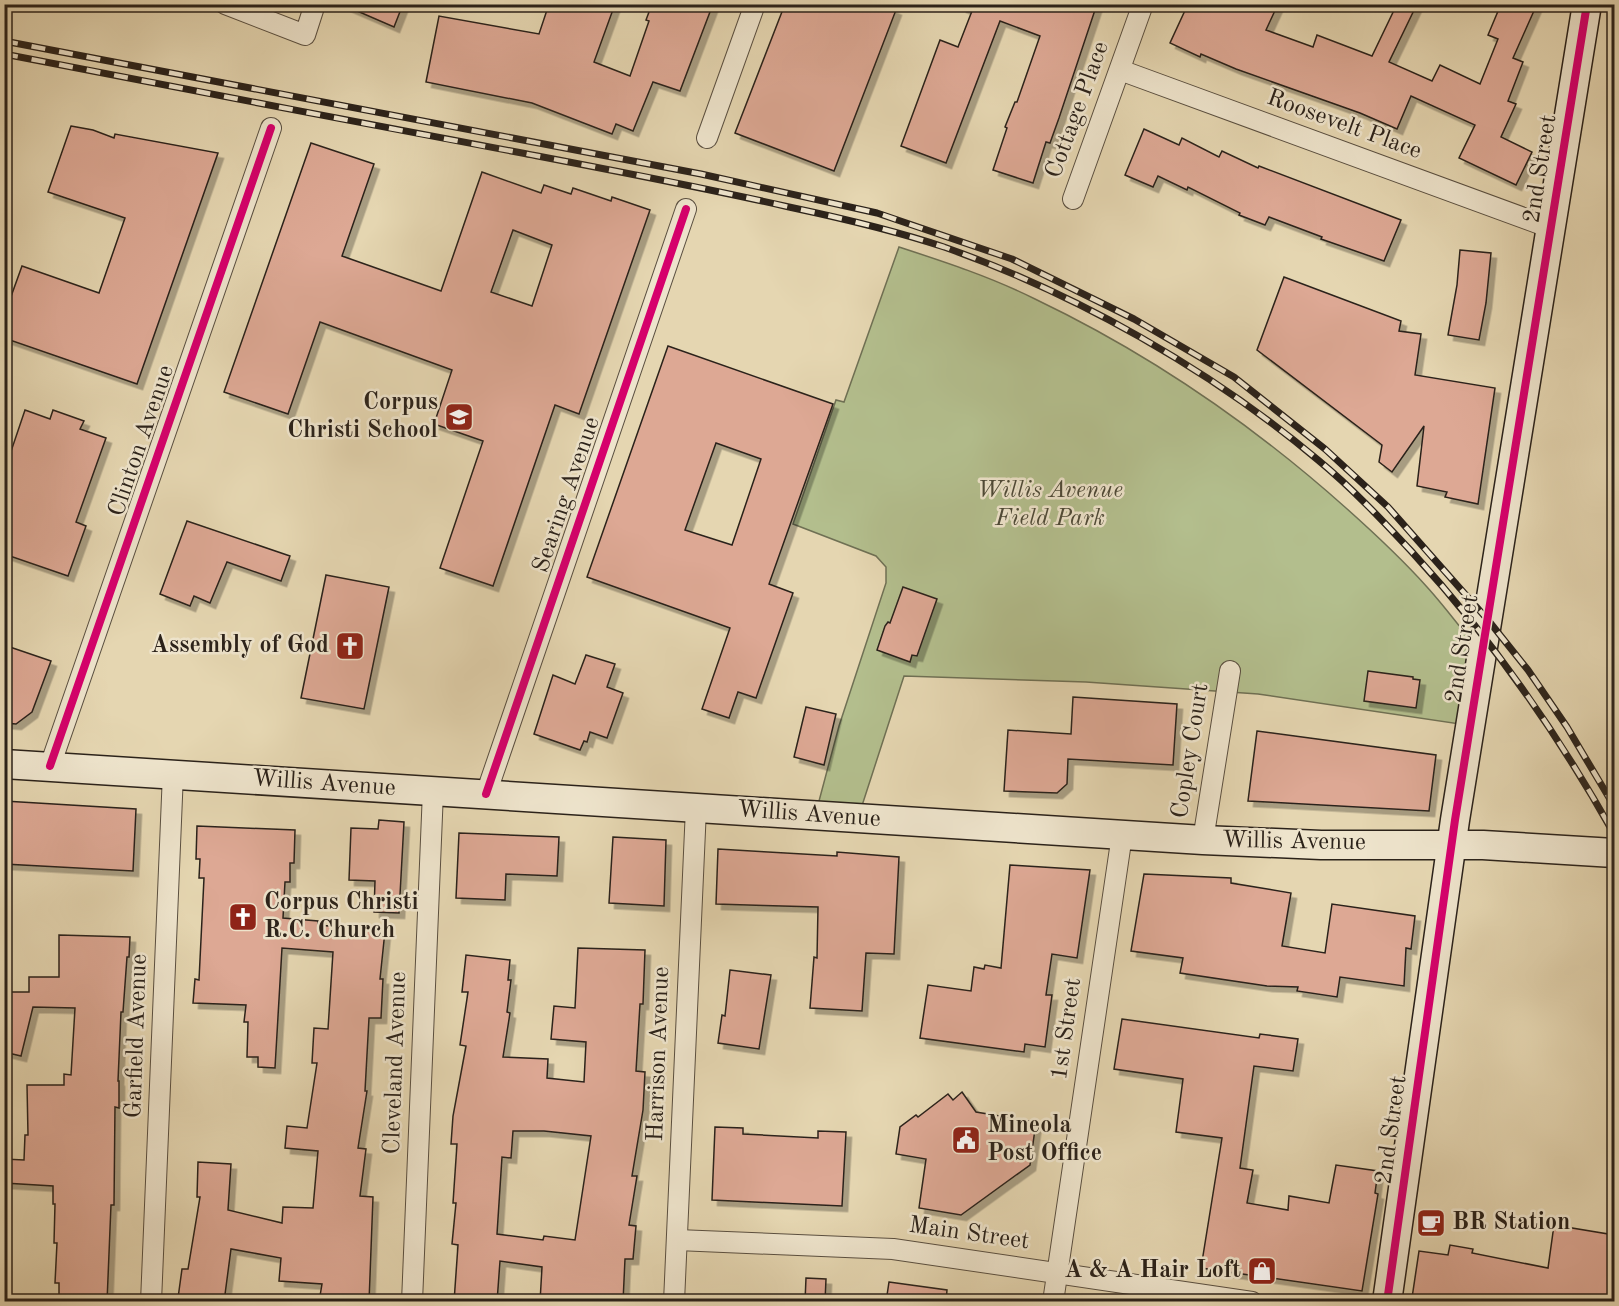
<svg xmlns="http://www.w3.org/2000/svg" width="1619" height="1306" font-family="'Old Standard TT',serif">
<defs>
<filter id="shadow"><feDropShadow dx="5.5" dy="5.5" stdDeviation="0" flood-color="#0004"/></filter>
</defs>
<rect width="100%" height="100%" fill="#e5d6b1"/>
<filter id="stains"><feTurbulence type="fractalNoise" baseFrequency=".00333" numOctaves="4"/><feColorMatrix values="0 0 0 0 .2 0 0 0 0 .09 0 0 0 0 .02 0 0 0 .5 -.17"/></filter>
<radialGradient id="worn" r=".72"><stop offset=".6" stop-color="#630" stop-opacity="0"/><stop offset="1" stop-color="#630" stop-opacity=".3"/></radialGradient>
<path fill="#b3be8d" stroke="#6f7054" stroke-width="1.5" d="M899,247C945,262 991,277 1035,299C1148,353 1252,424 1346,508C1374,533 1402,559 1427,587C1447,609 1465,634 1484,657L1473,726L1258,694L1086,682L904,676L858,818L815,816L839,726L886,583V567L876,556L793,524L836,400L844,402Z"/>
<g fill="#dda894" stroke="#2b221a" stroke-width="1.5" fill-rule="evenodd" filter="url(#shadow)">
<polygon points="341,4 403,4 394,27"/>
<polygon points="549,4 615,4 594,62 630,76 649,21 646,20 652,4 713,4 680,91 653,82 633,131 616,124 612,134 532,103 426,82 439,16 539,34"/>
<polygon points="785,4 882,4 896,10 834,171 735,133"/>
<polygon points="961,4 1097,4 1059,118 1050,143 1046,142 1033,183 993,170 1007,128 1005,127 1015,102 1017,102 1040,36 1000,21 946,163 901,146 940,40 958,47 972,11 961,7"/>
<polygon points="1188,4 1278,4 1266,30 1313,47 1317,35 1372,56 1397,4 1417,4 1389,62 1432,81 1440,65 1480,84 1498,39 1488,35 1501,4 1537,4 1513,58 1523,62 1508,101 1516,104 1501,137 1532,152 1516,185 1459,158 1475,125 1411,96 1397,129 1360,113 1236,69 1201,54 1200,57 1170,43"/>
<polygon points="71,126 93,130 114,138 115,134 218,153 137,384 4,338 4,316 22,266 99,293 125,218 48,192"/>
<polygon points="1144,129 1179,145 1182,138 1219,157 1222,151 1258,168 1259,166 1401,220 1384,261 1321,239 1322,237 1269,217 1265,225 1239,215 1240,213 1188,187 1187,190 1158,176 1153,187 1125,175"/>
<path d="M311,143L374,164L342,256L441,291L482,172L541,193L544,185L571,194L573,188L611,201L612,197L650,210L579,414L555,405L493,586L440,568L483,441L434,424L452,370L320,322L288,414L224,392ZM513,230L552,245L532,306L491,292Z"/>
<polygon points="1460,250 1491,253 1486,303 1479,340 1448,335 1457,285"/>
<polygon points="1284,277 1401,321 1399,331 1421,334 1415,375 1495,388 1478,504 1445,497 1447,492 1417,486 1424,426 1392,472 1379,462 1382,445 1257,350"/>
<path d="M668,346L833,404L769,584L793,593L756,698L738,692L729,718L702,709L730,628L587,577ZM716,443L761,459L732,545L685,530Z"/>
<polygon points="25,410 50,419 53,410 84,421 80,429 106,438 76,522 86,526 68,576 4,554 4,472"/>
<polygon points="187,521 290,556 281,581 227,562 210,603 194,596 190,606 160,594"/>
<polygon points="326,575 389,587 364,709 301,698"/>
<polygon points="903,587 937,599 917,656 912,655 910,662 877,650 885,626 888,622 890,623"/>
<polygon points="4,645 51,661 32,712 16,724 4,723"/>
<polygon points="586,655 615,664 607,687 623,693 607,738 590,732 587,742 584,741 580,750 534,734 553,675 575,684"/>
<polygon points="1368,671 1413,677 1413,679 1420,680 1416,708 1364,701"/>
<polygon points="1073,697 1177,704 1173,765 1068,759 1067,784 1057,793 1004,791 1008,730 1071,734"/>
<polygon points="806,707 836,714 824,765 794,757"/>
<polygon points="1257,731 1436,755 1429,811 1248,801"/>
<polygon points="4,801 136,809 133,871 4,864"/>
<polygon points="379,820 404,822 399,913 374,912 375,881 349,880 351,828 378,829"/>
<polygon points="197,826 295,830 294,863 290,863 290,882 285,882 283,918 318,921 318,925 385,931 380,979 383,979 381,1018 369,1018 365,1091 367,1091 358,1148 366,1149 360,1196 373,1197 369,1302 319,1302 322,1284 279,1281 281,1258 231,1249 224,1302 178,1298 182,1269 188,1269 200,1197 197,1197 198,1162 231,1164 228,1210 282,1223 283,1207 313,1208 318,1151 285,1148 287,1126 307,1128 317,1063 312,1063 314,1028 328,1029 333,952 282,948 275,1068 258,1067 258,1057 247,1057 248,1022 244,1022 246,1005 193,1003 195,979 199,980 204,878 199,878 200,859 196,859"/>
<polygon points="459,833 559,837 557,876 506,874 505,900 456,898"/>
<polygon points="613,837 666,840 664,906 609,903"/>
<polygon points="718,849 837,856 837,852 899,857 894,954 866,953 862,1011 810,1008 814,957 817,958 818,907 716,904"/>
<polygon points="1010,865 1090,870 1077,958 1052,954 1046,995 1052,995 1045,1047 1025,1044 1024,1052 920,1038 928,985 971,991 974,967 984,969 985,965 1001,968"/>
<polygon points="1144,874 1231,878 1231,883 1291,893 1282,946 1325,953 1332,904 1415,916 1411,949 1406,948 1404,986 1340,977 1337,997 1297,991 1298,987 1267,986 1180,973 1183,958 1131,951"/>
<polygon points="59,935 130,937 129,957 127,957 123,1012 121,1012 118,1081 119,1081 119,1108 115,1107 114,1205 111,1205 107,1302 59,1302 59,1283 55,1283 57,1243 54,1243 55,1204 53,1204 53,1186 4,1183 4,1159 24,1160 25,1135 28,1135 27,1085 64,1085 64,1074 71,1075 75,1008 33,1007 21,1056 4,1052 8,992 29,992 29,977 59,977"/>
<path d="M578,948L645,950L643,1004H640L636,1071L645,1072L643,1110L632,1176H637L629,1225L636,1226L633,1259H625L623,1302H540L542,1267L500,1261L497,1302H454L458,1245L452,1244L456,1203H453L457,1144H451L453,1116L466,1046L460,1045L468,992H462L466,955L510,960L508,980H511L507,1012L510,1013L503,1057L548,1059L547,1078L584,1082L586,1042L551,1039L554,1006L575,1008ZM513,1131H544L591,1136L575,1240L544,1236L543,1240L497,1234L502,1157L511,1158Z"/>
<polygon points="730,970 771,975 759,1049 718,1043 722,1015 725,1016"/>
<polygon points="1122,1019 1259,1038 1260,1034 1298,1039 1293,1071 1254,1066 1240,1168 1253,1170 1247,1203 1288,1210 1289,1196 1329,1203 1336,1165 1378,1171 1375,1193 1378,1194 1362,1291 1201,1268 1222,1138 1176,1132 1183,1079 1114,1069"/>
<polygon points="962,1092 976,1112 1036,1122 1030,1165 961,1215 919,1208 926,1159 896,1154 900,1127 916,1115 918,1117 948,1094 953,1100"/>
<polygon points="715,1127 743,1128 743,1134 818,1138 818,1131 846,1132 842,1206 712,1200"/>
<polygon points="1554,1225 1614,1235 1614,1302 1430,1302 1412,1298 1419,1251 1448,1255 1450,1245 1473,1249 1472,1253 1548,1268"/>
<polygon points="806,1278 826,1279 825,1302 805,1302"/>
<polygon points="889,1282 947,1290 946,1302 886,1302"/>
</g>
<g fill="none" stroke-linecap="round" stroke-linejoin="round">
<g stroke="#5a4f40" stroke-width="22">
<g id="street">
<polyline points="225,4 305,35 315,4"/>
<polyline points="1120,70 1551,228"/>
<polyline points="707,138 755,4"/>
<polyline points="1073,199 1143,4"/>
<polyline points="50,766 271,128"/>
<polyline points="486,794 686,209"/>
<polyline points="1203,840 1230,671"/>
<polyline points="677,1240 893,1249 1252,1302"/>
<polyline points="151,1302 173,773"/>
<polyline points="412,1302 433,791"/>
<polyline points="674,1302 696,808"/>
<polyline points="1053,1302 1122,835"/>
</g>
</g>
<g stroke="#2b221a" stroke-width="31">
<g id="secondary">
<polyline points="4,764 1203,840 1321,845 1483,845 1614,853"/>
<polyline points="1387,1302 1455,820 1587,4"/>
</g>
</g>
<use href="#street" stroke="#eee4cc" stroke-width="20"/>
<use href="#secondary" stroke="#eee4cc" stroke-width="28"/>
<g stroke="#2b221a" stroke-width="7">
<g id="rail">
<polyline points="4,41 701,174 877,213 1012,259 1134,319 1234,377 1325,449 1388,507 1488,620 1528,670 1567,727 1614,806"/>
<path d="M4,54C177,87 349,121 522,153C611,170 701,187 789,207C841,218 893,230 944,247C1075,293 1211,370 1318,460C1352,488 1382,520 1412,552C1491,638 1557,732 1614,834"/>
</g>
</g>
<use href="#rail" stroke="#eee4cc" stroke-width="4.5" stroke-dasharray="14" stroke-linecap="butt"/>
<g stroke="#eee4cc" stroke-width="11">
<g id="cycleway">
<polyline points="50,766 271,128"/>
<polyline points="486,794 686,209"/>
<polyline points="1387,1302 1455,820 1587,4"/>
</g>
</g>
<use href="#cycleway" stroke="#d6006c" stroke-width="8"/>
</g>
<defs>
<g id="school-square" transform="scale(1.5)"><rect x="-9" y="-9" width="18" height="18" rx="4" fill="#8f2418" stroke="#eee4cc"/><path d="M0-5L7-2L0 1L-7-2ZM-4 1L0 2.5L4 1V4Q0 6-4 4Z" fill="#fff"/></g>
<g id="church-square" transform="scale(1.5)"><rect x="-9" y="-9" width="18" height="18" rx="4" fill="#8f2418" stroke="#eee4cc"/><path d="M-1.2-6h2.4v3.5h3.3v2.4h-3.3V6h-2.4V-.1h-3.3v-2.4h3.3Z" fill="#fff"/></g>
<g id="civic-square" transform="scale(1.5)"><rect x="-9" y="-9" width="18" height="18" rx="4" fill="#8f2418" stroke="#eee4cc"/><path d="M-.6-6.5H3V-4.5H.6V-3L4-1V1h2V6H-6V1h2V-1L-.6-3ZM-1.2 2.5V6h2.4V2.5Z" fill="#fff"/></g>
<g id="cafe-square" transform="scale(1.5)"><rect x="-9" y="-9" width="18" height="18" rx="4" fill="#8f2418" stroke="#eee4cc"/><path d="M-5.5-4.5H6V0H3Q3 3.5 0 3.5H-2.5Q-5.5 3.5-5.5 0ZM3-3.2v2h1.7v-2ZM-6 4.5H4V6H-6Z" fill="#fff"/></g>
<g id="shop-square" transform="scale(1.5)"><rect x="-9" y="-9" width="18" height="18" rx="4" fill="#8f2418" stroke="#eee4cc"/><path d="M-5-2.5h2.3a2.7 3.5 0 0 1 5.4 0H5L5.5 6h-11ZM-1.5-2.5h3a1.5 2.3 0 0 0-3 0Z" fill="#fff"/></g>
</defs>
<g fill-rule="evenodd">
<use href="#school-square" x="459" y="417"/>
<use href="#church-square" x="350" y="646"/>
<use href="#church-square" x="243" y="917"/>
<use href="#civic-square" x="966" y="1140"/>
<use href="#cafe-square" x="1431" y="1223"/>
<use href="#shop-square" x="1262" y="1271"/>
</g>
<g text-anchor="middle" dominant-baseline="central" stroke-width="5" stroke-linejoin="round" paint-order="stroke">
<g font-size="24" fill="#2b221a" stroke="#eee4cc">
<text transform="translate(1078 110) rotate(-70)">Cottage Place</text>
<text transform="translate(1344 125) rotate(20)">Roosevelt Place</text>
<text transform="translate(1541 169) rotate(-81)">2nd Street</text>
<text transform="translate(142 441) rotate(-71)">Clinton Avenue</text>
<text transform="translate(567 495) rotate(-71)">Searing Avenue</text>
<text transform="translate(1463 649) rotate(-81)">2nd Street</text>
<text transform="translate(1191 751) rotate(-81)">Copley Court</text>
<text transform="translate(324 784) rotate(4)">Willis Avenue</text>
<text transform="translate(809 815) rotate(4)">Willis Avenue</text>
<text transform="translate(1294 842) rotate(1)">Willis Avenue</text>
<text transform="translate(1067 1029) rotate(-82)">1st Street</text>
<text transform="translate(137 1036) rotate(-88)">Garfield Avenue</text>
<text transform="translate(659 1054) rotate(-88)">Harrison Avenue</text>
<text transform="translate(396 1063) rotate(-88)">Cleveland Avenue</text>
<text transform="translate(1392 1130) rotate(-82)">2nd Street</text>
<text transform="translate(969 1234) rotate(8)">Main Street</text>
</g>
<g font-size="24" font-weight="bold" fill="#2b221a" stroke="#eee4cc" text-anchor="end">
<text x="438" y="403">Corpus<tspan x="438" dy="28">Christi School</tspan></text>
<text x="329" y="646">Assembly of God</text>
<text x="264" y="903" text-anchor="start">Corpus Christi<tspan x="264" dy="28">R.C. Church</tspan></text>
<text x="987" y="1126" text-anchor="start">Mineola<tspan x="987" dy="28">Post Office</tspan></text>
<text x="1452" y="1223" text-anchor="start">BR Station</text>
<text x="1241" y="1271">A &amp; A Hair Loft</text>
</g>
<g font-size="24" font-style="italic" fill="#4d4937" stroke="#eee4cc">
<text x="1050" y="491">Willis Avenue<tspan x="1050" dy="28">Field Park</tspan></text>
</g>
</g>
<rect width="1619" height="1306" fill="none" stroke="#e5d6b1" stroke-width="24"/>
<rect x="6" y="6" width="1607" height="1294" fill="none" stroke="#2b221a" stroke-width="3"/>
<rect x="12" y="12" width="1595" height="1282" fill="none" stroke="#2b221a" stroke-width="1.5"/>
<rect width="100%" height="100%" filter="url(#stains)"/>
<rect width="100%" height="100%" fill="url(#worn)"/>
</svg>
